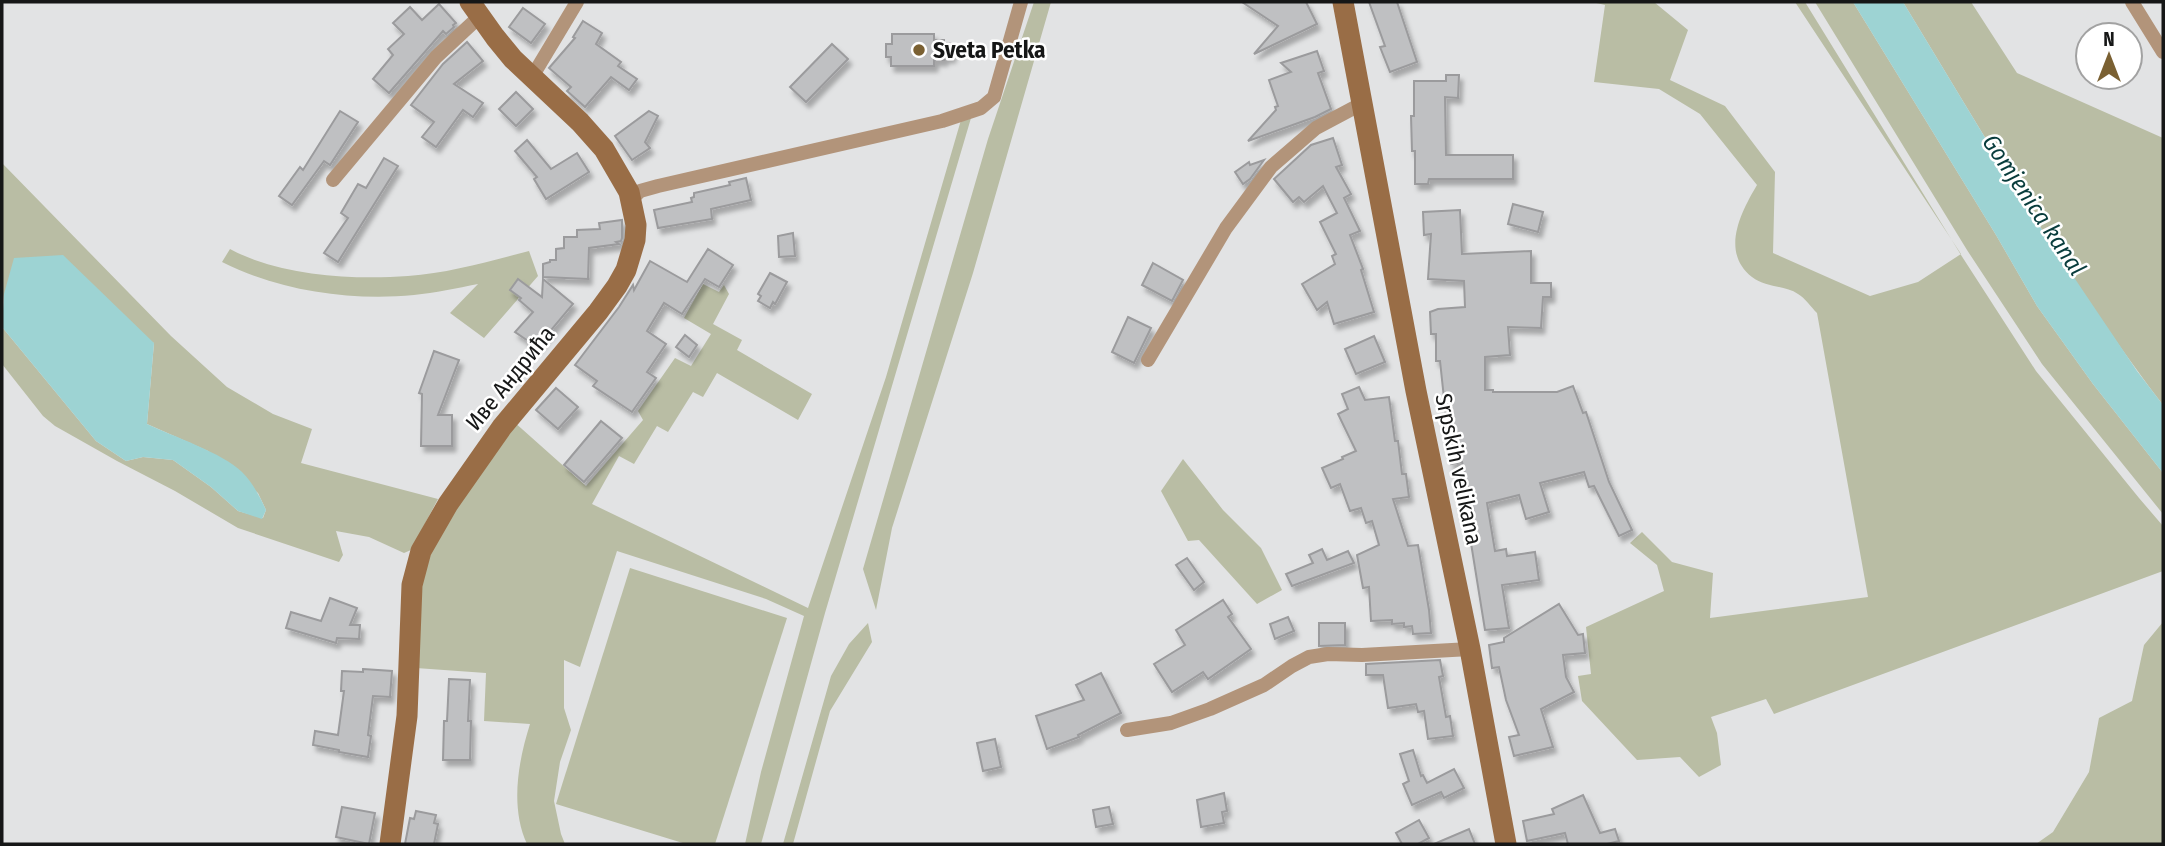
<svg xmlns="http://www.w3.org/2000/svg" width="2165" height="846" font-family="'Fira Sans Condensed',sans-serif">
<defs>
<filter id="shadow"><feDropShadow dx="3.5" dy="5.5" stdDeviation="2" flood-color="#0004"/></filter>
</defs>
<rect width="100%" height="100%" fill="#e2e3e4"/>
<g fill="#b9bda4">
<polygon points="1034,2 1051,2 973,273 892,528 876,610 863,569 988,139"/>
<path d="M1592,2H1654L1688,30L1670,80L1725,106L1775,172L1773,253L1870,296L1918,282L1961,254L1795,2H1805L1961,255L2036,371L2139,498L2163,526V571L1774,714L1766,699L1711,717L1717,733L1721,765L1699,777L1680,757L1637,760L1582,701L1578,676L1591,674L1586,627L1664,591L1657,565L1630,543L1642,532L1672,562L1713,573L1710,618L1868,597L1817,313C1811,307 1805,298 1798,294C1785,285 1766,288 1752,277C1720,252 1741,212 1757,185L1700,114L1659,89L1594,82L1605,5Z"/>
<polygon points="1815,2 1853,2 1996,235 2037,306 2093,384 2163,473 2163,514 2042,364 1967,250"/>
<path d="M1903,2H1971L2017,73L2163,138V405C2066,278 1986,138 1903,2Z"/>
<path d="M971,118L825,613L761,844H745L761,772L804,616L766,599L617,551L580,667L564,660V708L571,730L560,762L554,801L561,834L565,844H527C510,807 518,762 530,724L484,721L486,673L416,668L419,575L428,548L513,421L586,486L643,420L638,411L675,358L691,366L711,334L684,318L703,284L719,292L724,285L729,294L713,324L742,340L737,350L812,394L798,420L717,373L703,397L693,392L668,432L657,426L634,464L619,456L592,504L808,608L886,377L961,120Z"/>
<polygon points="2,163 171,336 227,387 273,414 312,429 301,463 438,499 411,550 404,553 369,537 336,531 343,555 339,562 238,528 175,491 117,461 55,426 43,416 2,364 2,327 96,441 126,461 143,457 173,460 211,487 238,511 263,518 266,510 258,493 208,451 147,424 154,343 4,294 2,311"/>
<path d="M230,249C280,276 353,280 408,276C449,273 490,261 529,251L538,276L484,338L450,313L478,284C457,288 435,293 414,295C350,301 280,291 222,262Z"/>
<polygon points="1183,459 1223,510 1261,548 1282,590 1257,604 1199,540 1188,541 1161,491"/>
<polygon points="630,568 787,618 715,844 686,844 556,804"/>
<polygon points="2163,622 2163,844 2036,844 2053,832 2089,772 2099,718 2132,701 2144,645"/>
<polygon points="868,623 872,642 830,711 793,844 783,844 831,676 849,644"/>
</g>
<g fill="#9dd3d3">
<polygon points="1853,2 1903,2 2030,212 2137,371 2163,405 2163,473 2093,384 2037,306 1996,235"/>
<path d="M63,255L154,343L147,424C172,436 223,453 242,472C253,483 260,497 266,510L262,519L238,511L211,487L173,460L143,457L126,461L96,441L2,327L4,294L14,258Z"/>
</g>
<g fill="#bfc0c2" stroke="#9b9b9d" stroke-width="2" filter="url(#shadow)">
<polygon points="1242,2 1306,2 1317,24 1254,54 1278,26"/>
<polygon points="1369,2 1397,2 1417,62 1390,72 1380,47 1385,46"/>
<polygon points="439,4 456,23 453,25 454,27 446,34 443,31 389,93 373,79 393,55 388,49 404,34 393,23 410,7 422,20"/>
<polygon points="523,8 545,24 531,43 509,27"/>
<polygon points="583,21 602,33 596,44 621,62 618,66 637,79 629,90 611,77 585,107 567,91 571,87 549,68 575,38 573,37"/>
<polygon points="892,34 934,34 934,40 944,40 944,43 952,44 952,57 944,57 944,60 934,60 934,66 891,66 891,57 886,57 886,44 892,44"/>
<polygon points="467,42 483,61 454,84 483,103 473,117 463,110 436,147 422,137 434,122 411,105 443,64"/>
<polygon points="832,44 848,59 806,102 790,87"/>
<polygon points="1317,51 1324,71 1318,73 1331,109 1315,117 1248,141 1276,110 1275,107 1278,106 1269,80 1291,72 1281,63"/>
<polygon points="1446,75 1459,75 1458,98 1445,97 1446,155 1513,155 1513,179 1429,179 1428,184 1415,184 1415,151 1412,151 1411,116 1414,116 1414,81 1446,81"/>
<polygon points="516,92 533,109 516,126 499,109"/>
<polygon points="340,111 358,122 330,165 324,161 292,205 279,196 300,167 303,170"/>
<polygon points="649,111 658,116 645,142 650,148 632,160 615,136"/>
<polygon points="1333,138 1342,165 1336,167 1351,194 1344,198 1360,231 1350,235 1363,269 1361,270 1374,312 1334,324 1327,302 1317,310 1302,284 1335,264 1332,256 1336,254 1320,222 1337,213 1323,186 1304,202 1299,197 1293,202 1274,179 1311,145"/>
<polygon points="527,140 551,169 577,153 589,172 546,199 534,179 537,177 515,151"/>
<polygon points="384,158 398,166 338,262 324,253 348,218 341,213 358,184 366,188"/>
<polygon points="1264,160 1250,179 1243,184 1235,172 1249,162 1250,165"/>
<polygon points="746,178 751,200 711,209 712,219 658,228 654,210 692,202 691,198 694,197 694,193 730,185 729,182"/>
<polygon points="1513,204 1543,212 1538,232 1508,224"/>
<polygon points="1460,210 1462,254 1531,251 1531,283 1551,283 1551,297 1543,297 1541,328 1508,327 1510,355 1485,357 1485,390 1493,390 1493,392 1557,392 1573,386 1583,413 1586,412 1609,482 1632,530 1619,536 1594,486 1589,487 1584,472 1540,483 1549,512 1526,519 1519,495 1487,503 1495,551 1506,549 1507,556 1535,552 1539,580 1502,585 1509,628 1485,630 1466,512 1474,511 1462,462 1451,464 1440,361 1436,361 1436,334 1431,334 1430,312 1438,309 1465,307 1464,281 1428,279 1431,234 1424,235 1423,212"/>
<polygon points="622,220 622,238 621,241 616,242 619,244 589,248 588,279 543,277 543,264 550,262 550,260 556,260 556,249 564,248 564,237 577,237 577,230 600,229 599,223"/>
<polygon points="793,233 795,256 779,257 778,236"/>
<polygon points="708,249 733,265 719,287 705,279 682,314 664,303 647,331 666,344 647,372 656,378 632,412 593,386 597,381 575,365 619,307 633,285 634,290 650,261 687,282"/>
<polygon points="1153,263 1183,280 1172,301 1142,285"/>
<polygon points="770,273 787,282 775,304 773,302 770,308 758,301 761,296 758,294"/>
<polygon points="518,279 542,297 543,279 573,304 537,347 515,332 533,312 519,300 521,298 510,290"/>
<polygon points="1128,317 1151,328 1134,363 1112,352"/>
<polygon points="685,335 697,345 689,357 676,347"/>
<polygon points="1374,336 1385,362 1356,374 1345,349"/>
<polygon points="434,351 459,360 438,415 452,415 452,446 421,446 422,394 419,393"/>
<polygon points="1359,387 1365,400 1389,397 1395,441 1398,441 1402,474 1406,474 1409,497 1393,499 1408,546 1418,545 1429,610 1431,633 1413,634 1412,626 1404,627 1404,623 1392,624 1392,620 1371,621 1369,587 1363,588 1357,555 1379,545 1372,521 1366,523 1361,508 1350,511 1340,484 1331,488 1322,468 1343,459 1342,457 1356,451 1338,414 1348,409 1342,394"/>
<polygon points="556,388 578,407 558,429 536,410"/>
<polygon points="601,421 622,438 584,482 564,465"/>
<polygon points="1322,549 1327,560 1348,551 1354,563 1292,586 1286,574 1313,563 1309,555"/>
<polygon points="1187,558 1204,582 1194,590 1176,565"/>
<polygon points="330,598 357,608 350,625 360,625 359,639 337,638 336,643 286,628 291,612 321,621"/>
<polygon points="1223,600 1232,614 1228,617 1251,649 1208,679 1203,672 1172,692 1154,664 1185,645 1176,630"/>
<polygon points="1559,604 1578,635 1583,634 1585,653 1563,655 1566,677 1574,692 1541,709 1553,747 1514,756 1509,737 1519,735 1506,700 1499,667 1492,668 1489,645 1504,642 1504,638"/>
<polygon points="1288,617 1294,631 1275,639 1270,624"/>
<polygon points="1319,623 1345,623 1345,645 1319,646"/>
<polygon points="1440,660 1443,676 1439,677 1446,717 1450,716 1453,736 1428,739 1424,711 1418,712 1416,704 1388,708 1383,675 1366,675 1366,664"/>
<polygon points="363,669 392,671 390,697 373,696 368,735 371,736 368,757 339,752 339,750 313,745 315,731 338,735 344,691 341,691 342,671 363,672"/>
<polygon points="1101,673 1121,713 1078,735 1079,737 1047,749 1036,716 1084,700 1076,685"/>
<polygon points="449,679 470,680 468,721 471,721 470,760 443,760 444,721 447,721"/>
<polygon points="995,739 1001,767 983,771 977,743"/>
<polygon points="1413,750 1421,776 1423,775 1427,783 1454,769 1464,788 1444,798 1441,792 1412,805 1403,784 1409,781 1400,754"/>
<polygon points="1224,793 1227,811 1222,812 1224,823 1201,827 1197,800"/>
<polygon points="1583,795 1600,833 1615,829 1619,841 1607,844 1568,844 1565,833 1527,841 1523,821 1554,814 1552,809"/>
<polygon points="342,807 375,813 369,844 336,837"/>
<polygon points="1109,807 1113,824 1096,827 1093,810"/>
<polygon points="416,811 436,815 434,823 438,824 434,844 405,844 410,818 414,819"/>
<polygon points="1419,820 1429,838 1418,844 1402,844 1396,833"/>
<polygon points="1469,829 1475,844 1434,844"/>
</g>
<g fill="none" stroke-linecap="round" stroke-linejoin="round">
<g stroke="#b2947a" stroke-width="14">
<polyline points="2132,2 2163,52"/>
<polyline points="532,77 577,2"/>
<polyline points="333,180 436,57 479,17"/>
<polyline points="631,200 640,191 658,186 942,121 981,108 994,97 1021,2"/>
<polyline points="1148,360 1226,228 1271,167 1316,128 1363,103"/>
<polyline points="1127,730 1171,723 1210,709 1264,685 1292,666 1309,657 1328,654 1362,655 1470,649"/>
</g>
<g stroke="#996d46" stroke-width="21">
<polyline points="1343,2 1416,391 1470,649 1506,844"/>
<polyline points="390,844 407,716 412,585 421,551 448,504 502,427 598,312 617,286 626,270 635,240 636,225 629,192 604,149 580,122 513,59 495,37 470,2"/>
</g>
</g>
<circle fill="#7a6032" stroke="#fff" stroke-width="2.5" cx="919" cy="50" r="7"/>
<g text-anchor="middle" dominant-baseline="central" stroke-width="5" stroke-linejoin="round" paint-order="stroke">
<g font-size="23" font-weight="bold" fill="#161717" stroke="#fff" text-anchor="start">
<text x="933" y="50">Sveta Petka</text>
</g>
<g font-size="23" fill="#161717" stroke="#fff">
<text transform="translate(510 378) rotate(-51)">Иве Андрића</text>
<text transform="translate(1459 469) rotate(78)">Srpskih velikana</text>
</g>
<g font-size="24" font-style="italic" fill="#083c3c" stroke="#fff">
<text transform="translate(2034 205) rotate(56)">Gomjenica kanal</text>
</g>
</g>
<rect width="2165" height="846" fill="none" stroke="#161717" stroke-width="7"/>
<g transform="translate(2109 56)"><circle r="33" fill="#ffffff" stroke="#a2a2a2" stroke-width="2"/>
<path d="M0-5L12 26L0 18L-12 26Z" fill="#7a6032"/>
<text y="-10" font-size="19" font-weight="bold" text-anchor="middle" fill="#161717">N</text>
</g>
</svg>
